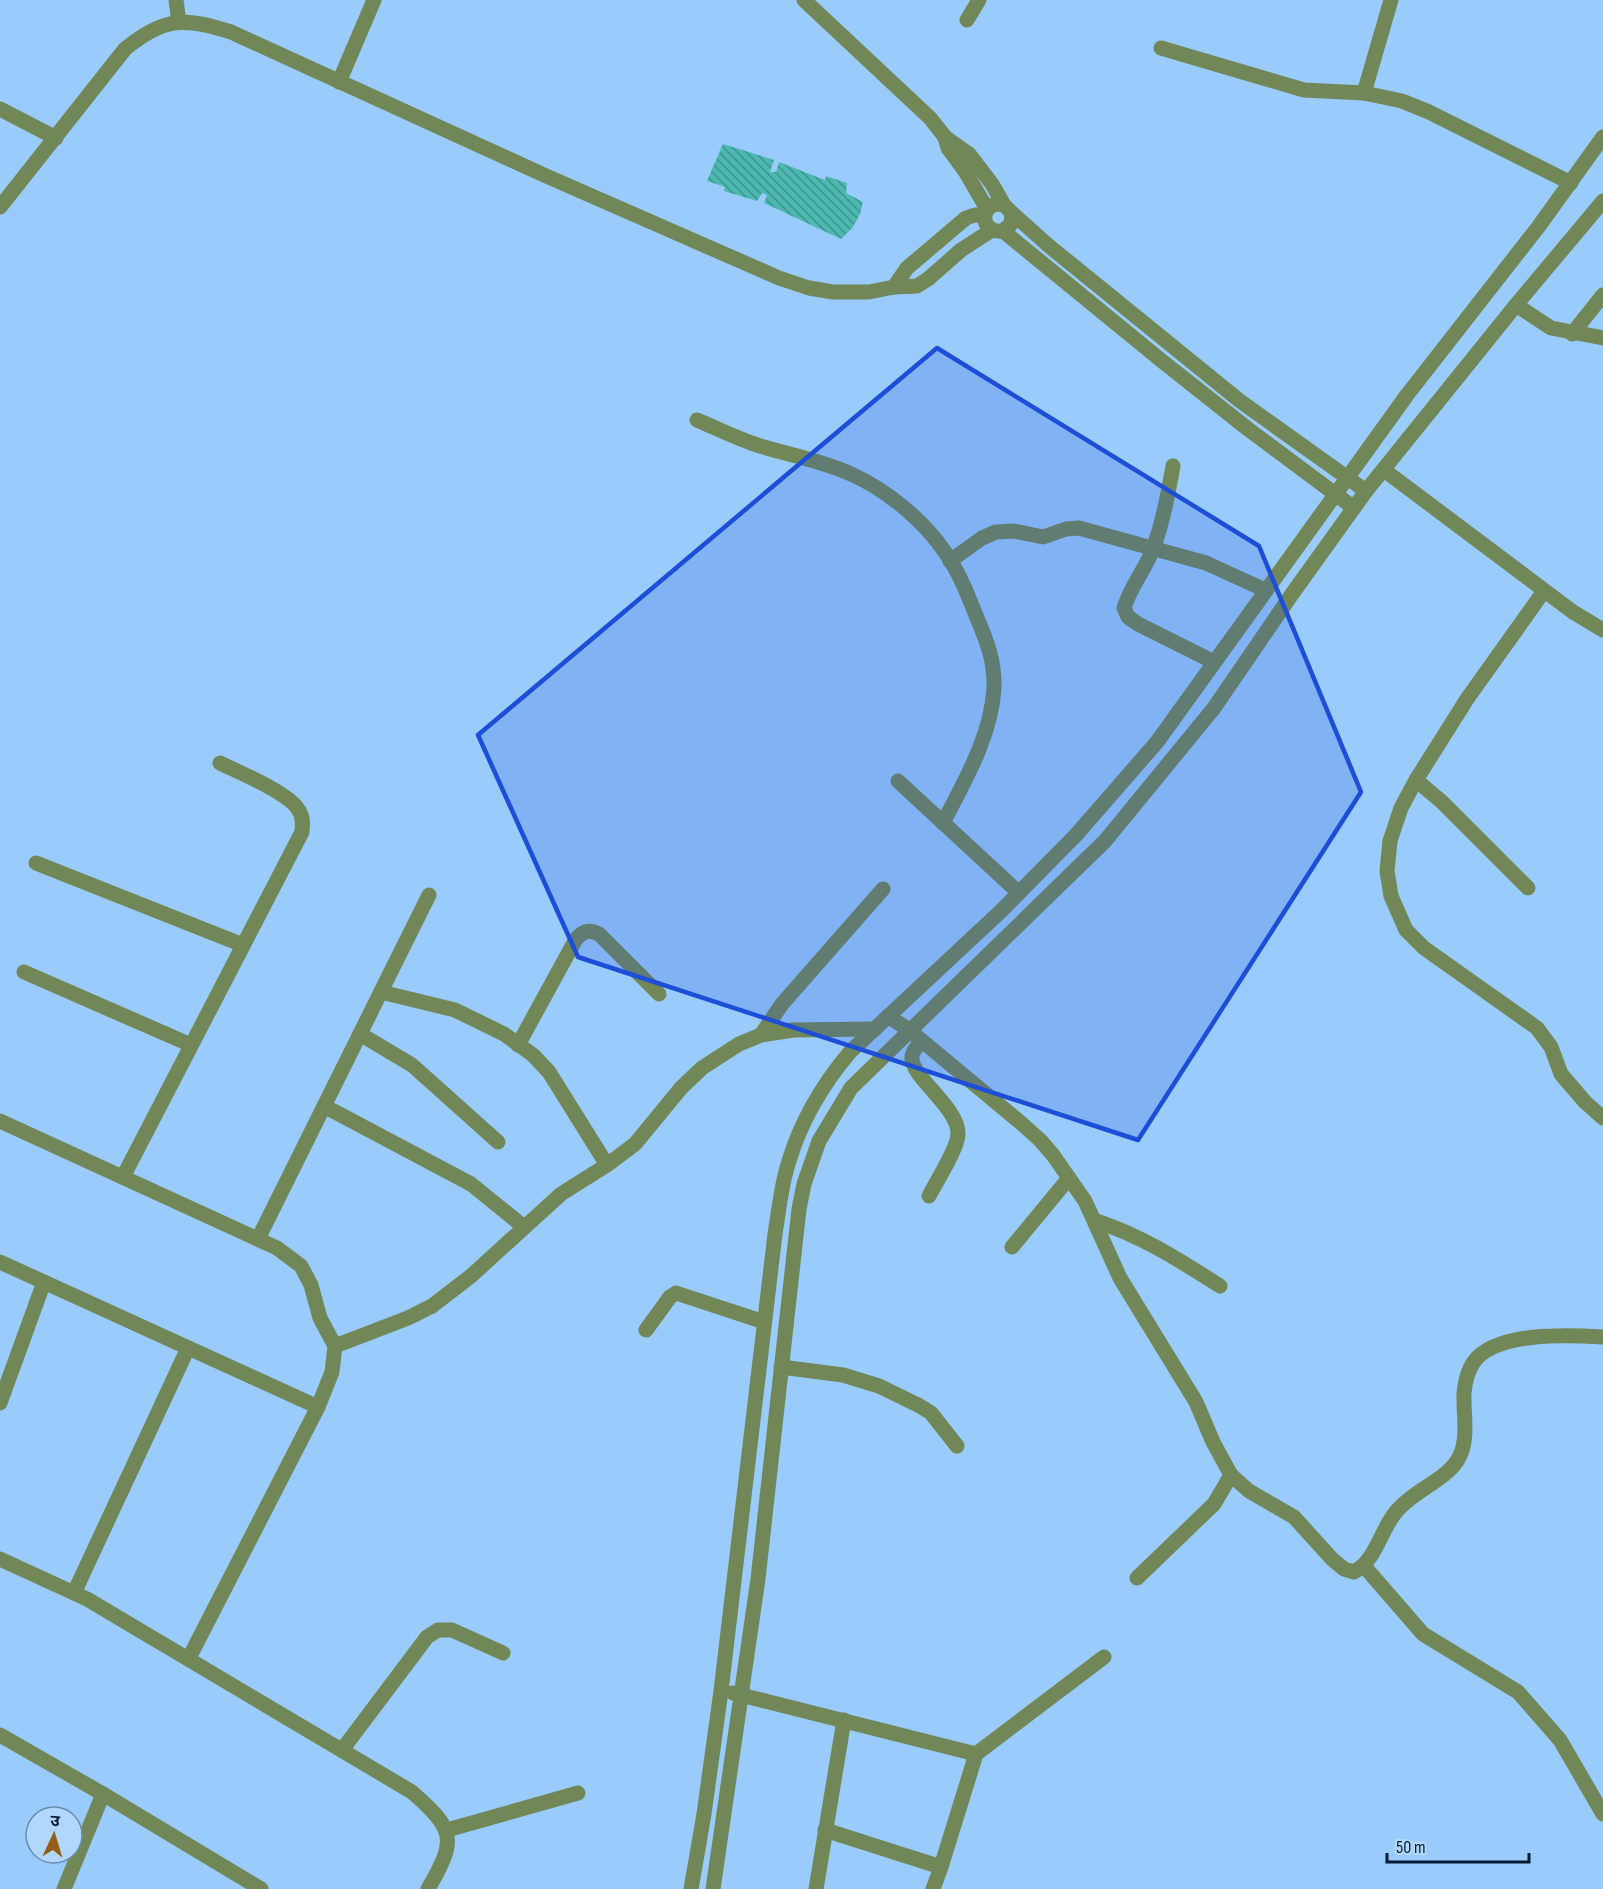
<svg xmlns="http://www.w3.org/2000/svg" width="1603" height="1889" font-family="'Sofia Sans Condensed','Noto Sans Devanagari',sans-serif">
<defs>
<pattern id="building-back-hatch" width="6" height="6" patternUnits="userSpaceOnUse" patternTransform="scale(1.5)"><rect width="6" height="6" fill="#4cb8af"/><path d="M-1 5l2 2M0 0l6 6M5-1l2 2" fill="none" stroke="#3d958f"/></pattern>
</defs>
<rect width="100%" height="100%" fill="#99cbfc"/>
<polygon fill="url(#building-back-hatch)" points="723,144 774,160 770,172 776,172 779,162 825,180 826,176 847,183 846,193 863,202 860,214 853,227 841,239 764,203 767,195 762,193 757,201 724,191 725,187 707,181"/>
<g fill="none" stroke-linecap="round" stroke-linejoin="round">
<g stroke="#728757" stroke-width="15">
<polyline points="176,0 179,22"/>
<polyline points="804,0 930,118 945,137 969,154 992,184 1004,205"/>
<polyline points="967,20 979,0"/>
<polyline points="1161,48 1304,90 1364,93 1402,101 1429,112 1571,183"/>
<polyline points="339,82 374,0"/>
<polyline points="1364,93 1391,0"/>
<polyline points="0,109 56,138"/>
<polyline points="945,137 948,148 965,171 987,209"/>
<path d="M0,207L125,49C164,17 185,17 231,32L544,175L779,278L809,288L833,292H869L894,287L917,286L928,279L961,250L992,230"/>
<polyline points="1012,213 1049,246 1240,401 1366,491"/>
<path d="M1003,231L1011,224L1012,213L1004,205C980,199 977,234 1003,231L1162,361L1248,429L1354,508"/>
<polyline points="894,287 907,268 966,218 975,215 985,215"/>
<polyline points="1516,305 1551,328 1603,338"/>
<polyline points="1572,334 1603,295"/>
<path d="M697,420C718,429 738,439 760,446C790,455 823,461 851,474C887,490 923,520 945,552C959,572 968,595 977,618C987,641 995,662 994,688C991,737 965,780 943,823"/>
<path d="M1173,466C1168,494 1163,522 1153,549C1145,570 1130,587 1124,608L1128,617L1138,624L1214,662"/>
<polyline points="1384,470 1573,612 1603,630"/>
<polyline points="950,561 982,538 996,532 1014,531 1043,537 1066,529 1079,528 1206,563 1265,590"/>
<polyline points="1544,591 1467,699 1416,780 1401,808 1390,841 1387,871 1391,896 1406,930 1424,948 1537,1028 1551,1047 1561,1074 1585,1102 1603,1118"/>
<polyline points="1416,780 1442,802 1528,888"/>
<polyline points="898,781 1019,893"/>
<polyline points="36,863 243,945"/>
<polyline points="24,972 191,1045"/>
<polyline points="381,992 455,1010 504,1034 533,1055 549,1072 607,1165"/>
<path d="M888,1016L909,1030L1021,1123L1040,1140L1053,1155L1085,1201L1120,1278L1196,1402L1213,1442L1231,1475L1249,1491L1294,1517L1332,1559L1344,1569L1354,1572C1376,1560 1380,1532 1395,1513C1412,1491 1443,1482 1457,1461C1470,1441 1463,1415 1464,1393C1465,1383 1467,1372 1473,1363C1494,1331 1570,1335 1603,1337"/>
<polyline points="360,1034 412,1065 498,1142"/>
<polyline points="761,1035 782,1004 883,889"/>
<path d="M922,1041C918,1045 913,1050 912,1056C909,1076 959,1107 958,1134C958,1148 936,1182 929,1196"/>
<path d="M518,1045L576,939C584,931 588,929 599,934L659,994"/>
<polyline points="324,1106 471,1184 524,1227"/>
<polyline points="0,1121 277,1248 301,1266 311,1285 320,1318 335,1346 332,1372 318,1407 189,1658"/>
<path d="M123,1177L302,832C303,823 303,816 298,809C287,792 240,773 220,763"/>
<path d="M1096,1221C1142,1236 1179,1260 1220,1286"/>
<polyline points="258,1239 429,895"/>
<polyline points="1012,1247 1069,1178"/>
<polyline points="0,1262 318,1407"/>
<polyline points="646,1330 670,1297 676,1293 764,1322"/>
<polyline points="335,1346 408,1318 432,1306 471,1276 561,1194 607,1165 635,1144 681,1088 702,1068 739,1044 761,1035 793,1030 875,1029"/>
<polyline points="781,1367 843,1375 879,1386 920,1406 931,1413 957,1446"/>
<polyline points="0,1403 44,1282"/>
<path d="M0,1559L87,1599L412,1792C455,1830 457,1839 428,1889"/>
<polyline points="1364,1566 1423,1634 1518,1692 1560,1740 1603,1814"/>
<polyline points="1137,1578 1214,1504 1231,1475"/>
<polyline points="74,1593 188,1348"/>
<polyline points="733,1693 976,1754 1104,1657"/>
<polyline points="0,1735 103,1794 261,1889"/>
<polyline points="342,1750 427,1637 438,1630 452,1630 503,1653"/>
<polyline points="447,1830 578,1793"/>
<polyline points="825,1830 941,1867"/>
<polyline points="64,1889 103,1794"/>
<path d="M691,1889L704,1814L721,1691L775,1234C779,1210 781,1185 789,1161C801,1121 823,1084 850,1052L1001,911L1076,835L1157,742L1407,395L1539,226L1603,137"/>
<polyline points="713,1889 758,1579 799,1209 804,1184 819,1141 851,1088 1105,841 1214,708 1292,594 1366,491 1516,305 1603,201"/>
<polyline points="816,1889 844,1720"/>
<polyline points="933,1889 941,1867 976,1754"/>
</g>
</g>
<path fill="#1d4ed8" fill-opacity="0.2" stroke="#1d4ed8" stroke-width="4.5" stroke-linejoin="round" d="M937,348L1259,546L1361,792L1138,1140L578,957L478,735Z"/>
<g transform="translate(54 1835) rotate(4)"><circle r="28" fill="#b2d7fc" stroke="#6c8cab" stroke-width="1.5"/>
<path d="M0-4.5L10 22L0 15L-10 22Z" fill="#955f16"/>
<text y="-9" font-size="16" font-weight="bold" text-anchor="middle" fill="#021b32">उ</text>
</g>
<path d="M1387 1853v9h142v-9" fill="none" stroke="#021b32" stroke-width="3"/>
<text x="1396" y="1853" font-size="18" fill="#021b32" stroke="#b2d7fc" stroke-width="4.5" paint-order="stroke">50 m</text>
</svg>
